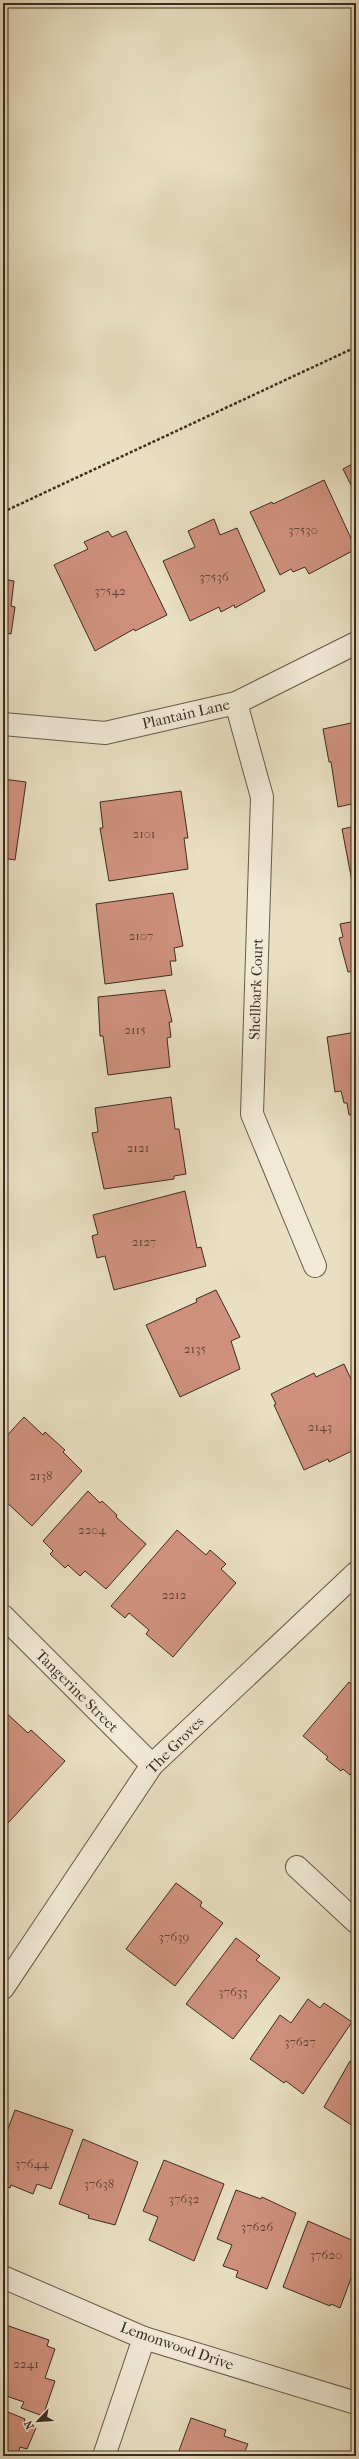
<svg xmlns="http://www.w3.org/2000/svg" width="359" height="2459" font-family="'IM FELL French Canon',serif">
<rect width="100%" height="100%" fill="#e9dfc2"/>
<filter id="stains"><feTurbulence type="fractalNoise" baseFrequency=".005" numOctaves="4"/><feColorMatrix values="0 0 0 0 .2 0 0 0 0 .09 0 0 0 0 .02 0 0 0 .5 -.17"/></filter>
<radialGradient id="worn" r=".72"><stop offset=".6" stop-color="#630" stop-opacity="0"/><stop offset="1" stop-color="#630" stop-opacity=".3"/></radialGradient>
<g fill="#cf917e" stroke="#3d2c23">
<polygon points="356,462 356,495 343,469"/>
<polygon points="324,480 356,549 309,574 305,567 293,572 291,569 280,575 250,512 272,502 273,504"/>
<polygon points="214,519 220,535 237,528 265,591 235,608 234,605 221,612 219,607 190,621 163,561 195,547 188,531"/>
<polygon points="108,531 112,537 126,531 167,615 135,631 134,629 95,651 54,565 88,549 84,542"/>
<polygon points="3,579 14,581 11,606 15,607 11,634 7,633 4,651"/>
<polygon points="356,722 356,803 338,807 331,762 329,762 323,729"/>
<polygon points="3,779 26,782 15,860 3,858"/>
<polygon points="181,791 188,838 184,838 188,869 109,881 100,828 103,828 100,802"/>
<polygon points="356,826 356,902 342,829"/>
<polygon points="173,893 183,946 174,948 176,961 170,961 172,975 105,984 96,904"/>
<polygon points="356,921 356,971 348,972 339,938 343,937 340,924"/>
<polygon points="165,990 172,1022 169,1022 171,1037 167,1038 170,1067 108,1075 103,1036 100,1036 98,997"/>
<polygon points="356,1032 356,1114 349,1115 347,1103 344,1103 341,1091 335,1092 327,1037"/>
<polygon points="171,1097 175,1129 179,1129 186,1174 174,1176 174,1179 104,1189 92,1133 98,1132 95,1108"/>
<polygon points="185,1191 197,1248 201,1247 206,1266 114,1290 105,1256 97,1258 92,1236 98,1234 93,1215"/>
<polygon points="216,1290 240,1337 231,1341 240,1369 180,1397 146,1325 197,1302 196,1299"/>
<polygon points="344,1364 356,1390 356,1449 329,1462 328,1459 304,1470 274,1405 276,1404 271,1394 314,1373 316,1377"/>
<polygon points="24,1417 43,1435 45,1432 65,1450 63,1452 82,1471 32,1526 3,1499 3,1489 8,1484 3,1480 3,1440"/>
<polygon points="88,1491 100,1503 102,1501 117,1515 116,1517 146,1544 106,1589 85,1571 80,1576 68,1565 65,1568 50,1554 53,1551 43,1541"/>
<polygon points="177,1530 206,1555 210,1550 226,1564 221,1569 236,1583 173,1657 146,1634 149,1630 129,1613 125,1618 111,1606"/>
<polygon points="349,1682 356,1689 356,1768 350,1775 343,1769 341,1771 326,1759 328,1757 303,1736"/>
<polygon points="3,1710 28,1733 31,1730 65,1761 8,1823 3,1818"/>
<polygon points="176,1883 202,1902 200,1906 223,1923 175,1986 126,1949"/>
<polygon points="236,1938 260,1956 256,1960 280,1978 233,2039 186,2004"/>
<polygon points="308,1999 320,2008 324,2003 352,2022 303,2094 286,2081 284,2083 250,2059 280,2015 291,2023"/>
<polygon points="350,2061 356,2065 356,2128 324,2107"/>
<polygon points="15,2110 73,2130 51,2189 37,2184 33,2194 11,2185 10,2188 3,2185 3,2142"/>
<polygon points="83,2139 138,2162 115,2225 88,2218 89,2215 59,2204"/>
<polygon points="164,2160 224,2184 194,2261 149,2240 158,2217 143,2211"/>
<polygon points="236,2190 261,2199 262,2197 296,2213 267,2289 236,2277 238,2271 223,2266 232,2245 217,2239"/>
<polygon points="308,2221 356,2242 356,2265 340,2308 331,2304 330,2306 283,2287"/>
<polygon points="356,2308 356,2320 352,2318"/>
<polygon points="3,2324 49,2340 47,2346 55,2349 45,2378 55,2381 43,2416 21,2408 24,2402 3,2395"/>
<polygon points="3,2410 25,2419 24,2423 36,2428 27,2449 20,2447 17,2456 3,2456"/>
<polygon points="191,2418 226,2430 224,2436 248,2444 243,2456 177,2456"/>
</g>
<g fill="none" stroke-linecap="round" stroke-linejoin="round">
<g stroke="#68594b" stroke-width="24">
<g id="street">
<polyline points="236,703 262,797 252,1114 315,1266"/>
<polyline points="3,724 105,733 236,703 356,643"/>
<polyline points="3,1616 152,1765"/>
<polyline points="297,1867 356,1922"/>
<polyline points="3,1988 152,1765 356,1573"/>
<polyline points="3,2277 144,2338 356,2403"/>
<polyline points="104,2456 144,2338"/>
</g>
</g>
<polyline stroke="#3d2c23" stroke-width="2.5" stroke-dasharray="3 2" stroke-linecap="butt" points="3,512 356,347"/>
<use href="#street" stroke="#f1ead7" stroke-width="22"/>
</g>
<g text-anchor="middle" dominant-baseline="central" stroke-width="3" stroke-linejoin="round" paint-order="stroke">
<g font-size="13" fill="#62453a">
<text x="303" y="529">37530</text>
<text x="214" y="576">37536</text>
<text x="110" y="590">37542</text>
<text x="144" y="833">2101</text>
<text x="141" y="935">2107</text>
<text x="135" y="1029">2115</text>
<text x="138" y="1147">2121</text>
<text x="144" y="1241">2127</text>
<text x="195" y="1348">2135</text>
<text x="320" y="1426">2143</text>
<text x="41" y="1475">2138</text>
<text x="92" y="1529">2204</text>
<text x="174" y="1594">2212</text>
<text x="174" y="1936">37639</text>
<text x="233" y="1991">37633</text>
<text x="300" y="2041">37627</text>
<text x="32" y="2163">37644</text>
<text x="99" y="2183">37638</text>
<text x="184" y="2198">37632</text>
<text x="257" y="2226">37626</text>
<text x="326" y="2254">37620</text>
<text x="26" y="2363">2241</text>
</g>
<g font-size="15" fill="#3d2c23" stroke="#f1ead7">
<text transform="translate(186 714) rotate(-13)">Plantain Lane</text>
<text transform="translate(256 989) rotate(-88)">Shellbark Court</text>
<text transform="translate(77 1691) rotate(45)">Tangerine Street</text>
<text transform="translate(175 1745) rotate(-45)">The Groves</text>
<text transform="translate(177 2346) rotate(19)">Lemonwood Drive</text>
</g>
</g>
<rect width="359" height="2459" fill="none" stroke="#e9dfc2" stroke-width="16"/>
<rect x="4" y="4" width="351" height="2451" fill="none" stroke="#3d2c23" stroke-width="2"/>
<rect x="8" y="8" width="343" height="2443" fill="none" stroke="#3d2c23"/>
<g transform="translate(38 2421) rotate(245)" stroke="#f1ead7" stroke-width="3" paint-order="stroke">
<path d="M0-3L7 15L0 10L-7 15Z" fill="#3d2c23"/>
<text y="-6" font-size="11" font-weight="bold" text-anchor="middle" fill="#3d2c23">N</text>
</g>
<rect width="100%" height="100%" filter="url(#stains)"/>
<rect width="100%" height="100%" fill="url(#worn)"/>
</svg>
